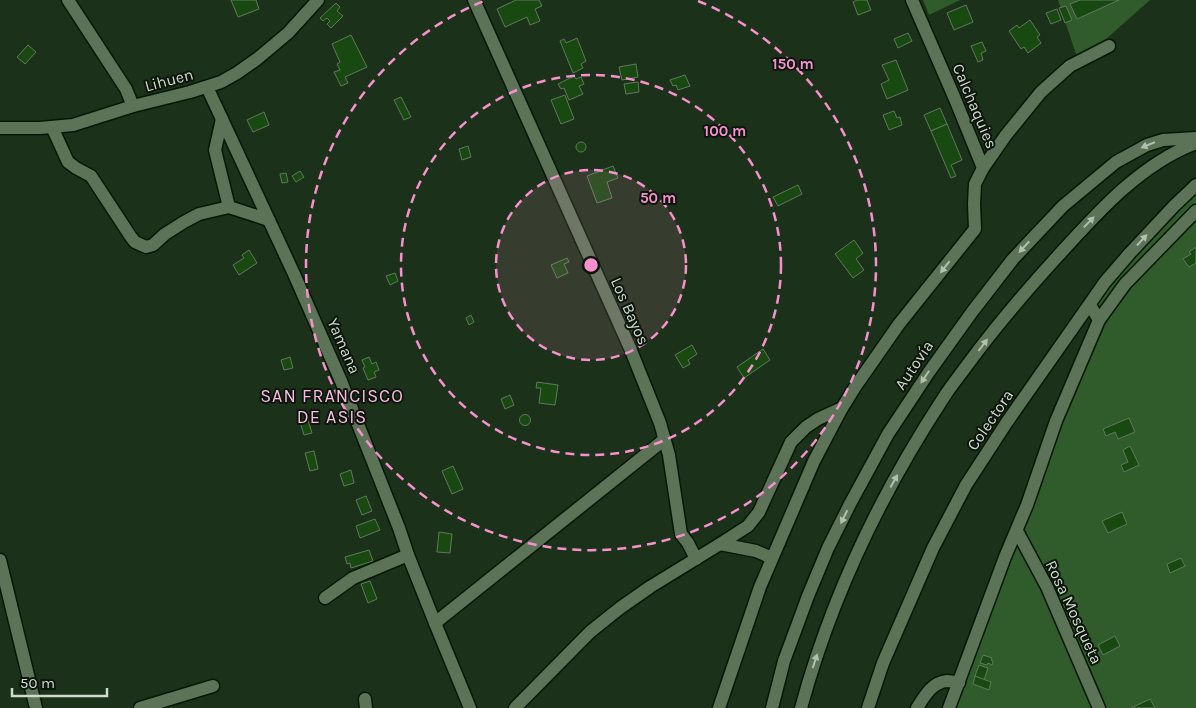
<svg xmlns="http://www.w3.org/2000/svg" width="1196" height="708" font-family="Karla,sans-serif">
<rect width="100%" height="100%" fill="#1c311a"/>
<g fill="#305c2b">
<polygon points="923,0 960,0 929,15"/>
<polygon points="1058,0 1150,0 1079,63"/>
<polygon points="1196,185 1196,708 949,708 1098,320 1090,305"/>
</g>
<g fill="#184911" stroke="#61785d">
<polygon points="231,0 256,0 259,9 238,17"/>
<polygon points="516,0 539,0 542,6 535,9 540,21 530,25 527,17 505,27 497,9"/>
<polygon points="857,0 867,0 871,10 858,15 853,2"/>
<polygon points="1080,0 1119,0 1077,19 1070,4"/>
<polygon points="336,3 340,7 337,11 343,16 331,28 327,24 330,21 327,18 323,21 320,18"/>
<polygon points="966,5 973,22 954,30 947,13"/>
<polygon points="1066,6 1072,20 1065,23 1059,8"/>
<polygon points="1057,9 1061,20 1051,24 1046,13"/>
<polygon points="1030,20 1040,35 1037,37 1041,43 1028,53 1024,47 1021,49 1009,31 1017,25 1019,28"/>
<polygon points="908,33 912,41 898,48 894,39"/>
<polygon points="351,35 367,67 345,77 348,83 341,86 334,72 340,70 337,64 340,62 332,44"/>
<polygon points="577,38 586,61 581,64 583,68 573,73 560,41 564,39 566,43"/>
<polygon points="982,42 986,51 981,53 983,60 978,62 971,46"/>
<polygon points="28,45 36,52 25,64 17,57"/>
<polygon points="896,60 908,90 887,99 881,84 889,80 882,65"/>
<polygon points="636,64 638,77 622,80 619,67"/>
<polygon points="685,75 690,86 678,90 676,85 673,86 670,80"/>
<polygon points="574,76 576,79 581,77 584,84 579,86 583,94 569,100 564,88 561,89 558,84"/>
<polygon points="638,82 639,92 626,94 624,84"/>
<polygon points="565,95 574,119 561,124 551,100"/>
<polygon points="401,97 411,117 404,120 394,100"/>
<polygon points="940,108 947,124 931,131 924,115"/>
<polygon points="894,111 897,118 900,117 902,125 889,130 883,115"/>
<polygon points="264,112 269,125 253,132 247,120"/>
<polygon points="947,124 962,160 951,165 956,176 951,178 931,131"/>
<circle cx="581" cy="147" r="5"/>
<polygon points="468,146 471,157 462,160 459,149"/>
<polygon points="613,166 618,178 607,182 612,198 597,203 587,176"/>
<polygon points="300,171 304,177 296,182 292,176"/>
<polygon points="286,173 288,182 282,183 280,174"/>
<polygon points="798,185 802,194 778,206 773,197"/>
<polygon points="854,240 863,253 856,259 864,270 853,278 835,254"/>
<polygon points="1196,247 1196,263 1189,267 1183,259 1191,254 1189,252"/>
<polygon points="249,250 257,263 239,275 233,265 244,258 242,255"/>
<polygon points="567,258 569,262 564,264 568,273 557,278 551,265"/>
<polygon points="395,273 398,281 390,285 386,276"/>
<polygon points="471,315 474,322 469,325 466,318"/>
<polygon points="692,345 697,354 688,360 690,364 683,368 675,355"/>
<polygon points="763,349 770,360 744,378 737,367"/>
<polygon points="290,357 293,368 284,370 281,360"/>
<polygon points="369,357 372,364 376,362 379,370 374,372 376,377 368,380 363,368 365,367 362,360"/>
<polygon points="537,382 558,385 555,405 539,403 541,388 536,388"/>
<polygon points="510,395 514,405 505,409 501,399"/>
<circle cx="525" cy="420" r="5.5"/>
<polygon points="1129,418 1135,432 1118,439 1115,432 1106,436 1103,429"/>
<polygon points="308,420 312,433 304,435 300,422"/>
<polygon points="1130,446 1139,465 1124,472 1121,465 1128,462 1123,450"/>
<polygon points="314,451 318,469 310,471 305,453"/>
<polygon points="453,466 463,489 452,494 442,471"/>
<polygon points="351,470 354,483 344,486 340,474"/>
<polygon points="366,496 372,511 362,515 356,500"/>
<polygon points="1122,512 1127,524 1108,533 1102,521"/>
<polygon points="375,519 380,530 360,538 356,526"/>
<polygon points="439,532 452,534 450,553 437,552"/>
<polygon points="369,550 373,561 351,568 350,563 347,564 345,557"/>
<polygon points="1181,558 1185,566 1170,573 1167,564"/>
<polygon points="370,581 377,599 368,603 361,584"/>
<polygon points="1115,636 1120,646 1103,655 1098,645"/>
<polygon points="983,655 992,658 991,660 993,661 992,665 988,663 987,665 980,663"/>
<polygon points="979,665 988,668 984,680 975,676"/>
<polygon points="975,676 991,682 989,690 973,684"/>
<polygon points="1150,699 1155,708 1131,708"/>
</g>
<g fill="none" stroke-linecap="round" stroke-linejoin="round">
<g stroke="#051804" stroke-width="15">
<g id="minor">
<polyline points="68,0 126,89 133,106"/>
<polyline points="474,0 630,348 660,423 669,455 681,534 688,543 696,559"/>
<polyline points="207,87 294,274 341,381 399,528 408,555 435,623 470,708"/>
<polyline points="222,119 215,150 229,207"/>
<polyline points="52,127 68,162 76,168 91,176 131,237 135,242 146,247 153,245 165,234 184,222 199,214 229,207 269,220"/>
<polyline points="0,128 40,128 73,125 133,106 190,92 221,82 237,73 257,59 288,33 318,0"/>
<polyline points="983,168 1006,135 1041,92 1070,66 1109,46"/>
<polyline points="1099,320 1125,284 1196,211"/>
<polyline points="1017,531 1047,587 1099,708"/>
<polyline points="720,544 756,551 772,558"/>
<polyline points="0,560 36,708"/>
<polyline points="325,598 353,578 408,555"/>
<polyline points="435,623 665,439"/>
<polyline points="365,699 366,708"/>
<polyline points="140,708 213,686"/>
<polyline points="515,708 590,632 620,608 650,587 720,544 748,526 759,512 791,442 806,427 818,419 842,408"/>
<polyline points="719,708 760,587 814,461 842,408 855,387 899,324 975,229 974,204 975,184 983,168 955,99 912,0"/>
<polyline points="772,708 784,661 808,596 828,548 850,504 888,434 929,372 972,312 1013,259 1063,206 1116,162 1147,145 1163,140 1196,138"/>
<path d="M801,708C831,598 881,493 944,397C951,386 960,375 968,364C996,326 1026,291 1057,257C1097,213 1140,164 1196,143"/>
<polyline points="868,708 883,663 933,548 966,485 1007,422 1105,282 1130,253 1174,206 1196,185"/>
<path d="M917,708C924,697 932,682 947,681C951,681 955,682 959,683"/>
<polyline points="949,708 1005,557 1027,505 1056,421 1099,320 1090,305"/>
</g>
</g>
<use href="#minor" stroke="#5c7358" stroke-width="12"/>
</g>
<defs><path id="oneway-solid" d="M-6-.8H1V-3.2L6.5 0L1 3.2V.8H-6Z" transform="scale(1.25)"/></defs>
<g fill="#b2c1af">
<use href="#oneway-solid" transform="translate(1148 145) rotate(158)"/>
<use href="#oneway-solid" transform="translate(1089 222) rotate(-46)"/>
<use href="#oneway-solid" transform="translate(1142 240) rotate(-47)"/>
<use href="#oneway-solid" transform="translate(1024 247) rotate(133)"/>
<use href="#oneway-solid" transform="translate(945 267) rotate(128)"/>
<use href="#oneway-solid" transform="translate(983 345) rotate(-53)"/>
<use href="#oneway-solid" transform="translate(925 377) rotate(124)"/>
<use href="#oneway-solid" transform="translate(894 481) rotate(-61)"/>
<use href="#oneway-solid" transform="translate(844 517) rotate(116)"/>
<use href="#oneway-solid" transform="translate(815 661) rotate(-72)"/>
</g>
<circle cx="591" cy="265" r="95" fill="#f790ce" fill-opacity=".12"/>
<g fill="none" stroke="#f790ce" stroke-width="2.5" stroke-dasharray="9 6">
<circle cx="591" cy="265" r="95"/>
<circle cx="591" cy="265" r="190"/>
<path d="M698 1A285 285 0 1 1 484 1"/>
</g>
<g text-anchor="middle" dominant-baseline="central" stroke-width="4" stroke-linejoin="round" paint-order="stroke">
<g font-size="16" fill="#cedbcc" stroke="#0d160c">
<text transform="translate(169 80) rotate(-15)">Lihuen</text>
<text transform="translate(975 106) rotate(67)">Calchaquies</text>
<text transform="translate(630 311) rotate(66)">Los Bayos</text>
<text transform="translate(344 346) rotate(66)">Yamana</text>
<text transform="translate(914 365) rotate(-56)">Autovía</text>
<text transform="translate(990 420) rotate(-56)">Colectora</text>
<text transform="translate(1074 612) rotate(65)">Rosa Mosqueta</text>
</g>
<g font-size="18" letter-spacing="1" fill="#f8bdde" stroke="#0d160c">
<text x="332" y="396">SAN FRANCISCO<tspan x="332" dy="21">DE ASIS</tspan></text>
</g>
</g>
<circle cx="591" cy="265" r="8" fill="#f790ce" stroke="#0d160c" stroke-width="2.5"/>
<g font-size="15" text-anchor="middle" font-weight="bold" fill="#f790ce" stroke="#0d160c" stroke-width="4" stroke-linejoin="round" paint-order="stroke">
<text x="793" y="69">150 m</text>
<text x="725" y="136">100 m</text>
<text x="658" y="203">50 m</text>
</g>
<path d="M12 688v8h95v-8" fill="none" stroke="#cedbcc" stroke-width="2.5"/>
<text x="20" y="688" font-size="15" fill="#cedbcc" stroke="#0d160c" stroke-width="4" paint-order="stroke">50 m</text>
</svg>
